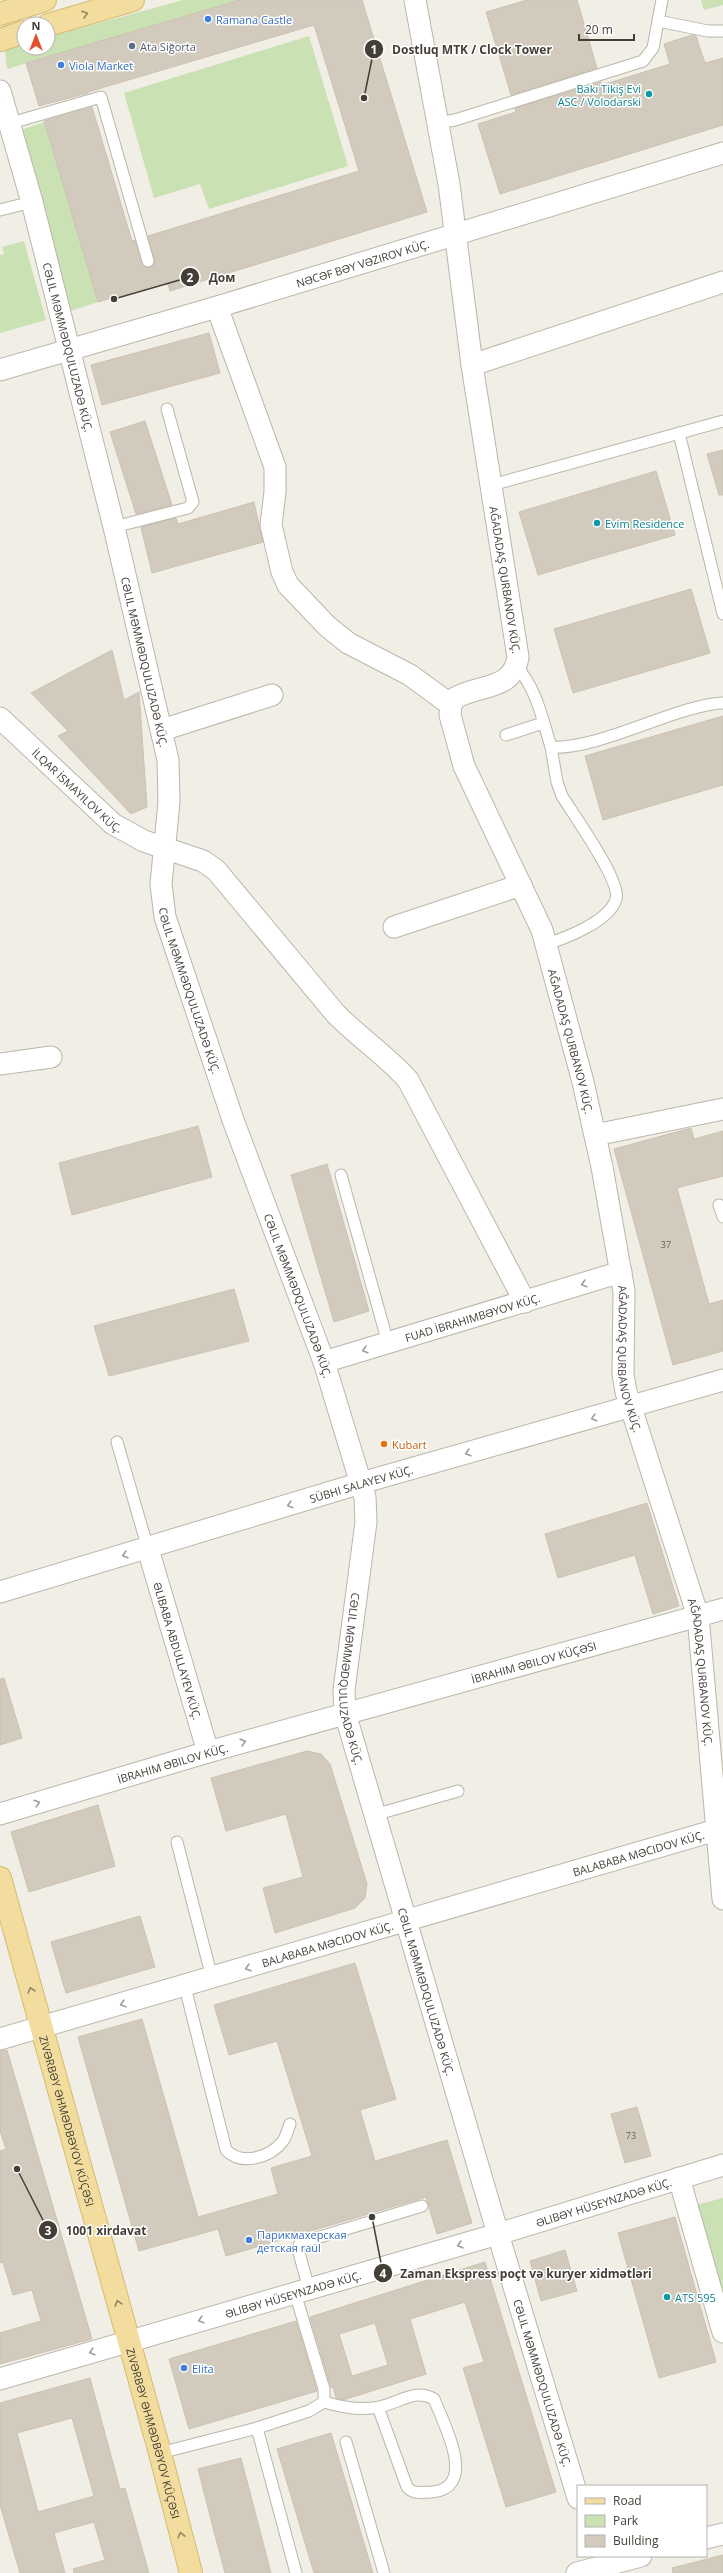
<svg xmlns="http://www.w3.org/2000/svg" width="723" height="2573" font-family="'Open Sans',sans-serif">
<rect width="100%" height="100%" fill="#f1eee6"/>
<g fill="#cae1b3">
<polygon points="183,0 240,0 7,69 5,49 24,43 24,48 48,48 48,37"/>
<polygon points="701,0 723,0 723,5 704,10"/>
<polygon points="309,36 348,166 209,209 200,184 154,198 124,93"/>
<polygon points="44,122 98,302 70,311 18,131"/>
<polygon points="24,241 46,320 0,333 0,255 4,254 2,247"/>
<polygon points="723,2198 723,2292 717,2293 692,2206"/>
</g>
<g fill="#d1cabd" stroke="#cbc2b1" fill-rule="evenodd">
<polygon points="240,0 362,0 427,212 170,291 167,282 98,302 44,121 92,107 132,241 135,240 141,263 147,268 153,266 155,262 148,236 359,171 314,25 88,92 88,93 39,106 26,63"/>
<polygon points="527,0 577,0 597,68 511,95 486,12"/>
<polygon points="692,35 696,36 705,63 723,58 723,125 500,194 478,124 516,112 515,108 601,82 602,85 670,64 664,44"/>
<polygon points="209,333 220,373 102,405 91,365"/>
<polygon points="145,421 172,505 136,514 110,432"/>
<polygon points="723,450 723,495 719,495 707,454"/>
<polygon points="656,471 675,535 538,575 519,512"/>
<polygon points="254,502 263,542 152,573 141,527 176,518 178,524"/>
<polygon points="691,589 710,653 573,693 554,629"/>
<polygon points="112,650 124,700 139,692 147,807 131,814 58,736 68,731 31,693"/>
<polygon points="723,716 723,785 603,820 585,756"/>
<polygon points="198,1126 212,1177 72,1215 59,1163"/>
<polygon points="691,1128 694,1139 723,1131 723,1176 677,1188 709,1304 723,1300 723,1351 673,1365 614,1149"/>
<polygon points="327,1164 369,1311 334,1322 291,1175"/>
<polygon points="234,1289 249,1341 109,1376 94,1326"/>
<polygon points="647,1503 679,1606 653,1614 635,1555 558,1578 545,1534"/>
<polygon points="4,1678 22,1738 0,1745 0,1679"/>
<polygon points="307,1751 321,1754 330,1764 367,1884 365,1898 355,1908 275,1933 263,1888 303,1877 286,1814 226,1831 211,1778"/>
<polygon points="98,1805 115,1866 29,1892 11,1832"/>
<polygon points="140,1916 155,1967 66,1993 51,1942"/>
<polygon points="355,1963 396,2099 360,2110 375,2161 447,2140 472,2223 437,2234 426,2197 226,2256 218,2229 139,2251 78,2037 142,2019 198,2217 278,2194 271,2168 312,2156 277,2041 229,2055 214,2005"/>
<polygon points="7,2050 92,2339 0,2364 0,2333 41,2321 32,2290 13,2295 3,2262 0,2263 0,2151 6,2149 0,2131 0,2051"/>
<polygon points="637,2107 651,2156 625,2163 611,2114"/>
<polygon points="675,2217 716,2362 659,2378 618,2233"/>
<polygon points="565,2250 577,2291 541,2301 530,2261"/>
<path d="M485,2262L556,2492L506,2507L463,2368L484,2362L465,2302L410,2319L426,2374L343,2400L336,2398L333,2387H331L310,2317ZM375,2323L388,2365L352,2376L339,2334Z"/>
<polygon points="296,2321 317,2391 189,2429 169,2359"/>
<path d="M90,2378L120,2489L125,2488L149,2573H74L73,2569L105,2560L94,2522L54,2533L65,2573H20L0,2505V2403ZM72,2418L94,2496L38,2512L17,2433Z"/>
<polygon points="331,2433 373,2573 314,2573 277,2449"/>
<polygon points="241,2458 271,2573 225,2573 217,2543 198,2469"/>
<polygon points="723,2555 723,2573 673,2573 672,2568"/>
</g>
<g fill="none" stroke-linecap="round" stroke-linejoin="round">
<g stroke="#bbb6aa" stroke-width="13">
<g id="lane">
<polyline points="658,21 708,31 723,31"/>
<polyline points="11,123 101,97 148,261"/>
<polyline points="437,123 455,120 643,61 653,48 662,0"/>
<polyline points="0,210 32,202"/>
<polyline points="679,433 723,614"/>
<polyline points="492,485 723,421"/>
<polyline points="114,527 188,508 193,502 167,409"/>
<path d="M517,667C537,690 542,718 551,747C588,750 648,721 687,710C698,707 711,703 723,703"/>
<polyline points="506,735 543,723"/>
<path d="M546,944C566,938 610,921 616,899C622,882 573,814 562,796L557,782L551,747"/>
<polyline points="341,1175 388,1343"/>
<polyline points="719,1205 723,1217"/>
<polyline points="117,1442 148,1549"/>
<polyline points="374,1815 458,1791"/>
<polyline points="177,1842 212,1978"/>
<path d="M185,1987L226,2150C241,2166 270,2158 283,2141C286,2137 288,2129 290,2124"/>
<polyline points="309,2289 298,2249 300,2243 422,2206"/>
<path d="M324,2402C341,2407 361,2411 379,2407C399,2403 415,2388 434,2399C443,2422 479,2488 432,2492C422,2492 414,2495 407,2487L378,2407"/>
<polyline points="257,2428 296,2573"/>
<polyline points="346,2442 384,2573"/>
<polyline points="160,2453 257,2428 309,2411 324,2402 324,2389 295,2293"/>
</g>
</g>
<g stroke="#bbb6aa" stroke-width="23">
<g id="street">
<path id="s1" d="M415,0L449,184L472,365L518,657C513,691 479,684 455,698L451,705L450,715L464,766L542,930L583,1082L602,1167L624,1291L623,1374L626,1392L698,1616L723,1899"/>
<path id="s2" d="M0,91L32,202L114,527L168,760L169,802L161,884L165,917L233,1120L324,1362L365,1497L366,1522L344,1690L345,1713L498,2234L578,2498"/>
<polyline points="217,307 275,467 275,492 271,525 282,572 288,585 327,626 348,643 410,675 451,705"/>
<polyline points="472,365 723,282"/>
<path id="s3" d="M0,370L217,307L723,153"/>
<path id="s4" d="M0,718L113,824L144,841L203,861L216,870L335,1013C358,1037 386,1055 408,1080L525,1302"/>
<polyline points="162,730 272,695"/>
<polyline points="394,927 521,885"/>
<polyline points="0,1064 51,1057"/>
<polyline points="595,1135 723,1109"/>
<path id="s5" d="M324,1362L621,1272"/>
<path id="s6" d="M148,1549L208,1752"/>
<path id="s7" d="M0,1592L361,1483L723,1380"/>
<path id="s8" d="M0,1814L208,1752L723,1609"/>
<path id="s9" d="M0,2039L723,1828"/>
<polyline points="679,2178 723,2332"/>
<path id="s10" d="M0,2379L498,2234L723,2165"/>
<polyline points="706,2538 723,2534"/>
<polyline points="577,2573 641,2556"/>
</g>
</g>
<g stroke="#d5bb70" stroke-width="24">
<g id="primary">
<polyline points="0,14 45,0"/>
<polyline points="48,25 133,0"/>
<polyline points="0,40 24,32"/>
<path id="s11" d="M0,1878L160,2453L191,2573"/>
</g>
</g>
<use href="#lane" stroke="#fff" stroke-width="11"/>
<use href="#street" stroke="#fff" stroke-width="21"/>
<use href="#primary" stroke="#f2dd9e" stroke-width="22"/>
</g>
<defs><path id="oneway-chevron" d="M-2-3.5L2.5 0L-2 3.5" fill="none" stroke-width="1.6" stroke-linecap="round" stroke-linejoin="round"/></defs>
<g stroke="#928665">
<use href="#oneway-chevron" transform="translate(85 14) rotate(-16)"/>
<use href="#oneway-chevron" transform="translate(31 1990) rotate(-106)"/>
<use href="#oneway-chevron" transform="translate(118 2303) rotate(-106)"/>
<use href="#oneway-chevron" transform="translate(181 2535) rotate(-104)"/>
</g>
<g stroke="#a19e9a">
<use href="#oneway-chevron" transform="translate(584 1284) rotate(163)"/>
<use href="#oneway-chevron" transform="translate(365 1350) rotate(164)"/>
<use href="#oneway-chevron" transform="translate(594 1418) rotate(164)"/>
<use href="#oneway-chevron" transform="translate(468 1453) rotate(164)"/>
<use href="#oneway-chevron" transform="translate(290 1505) rotate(163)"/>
<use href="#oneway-chevron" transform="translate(125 1555) rotate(164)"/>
<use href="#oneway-chevron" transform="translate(243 1742) rotate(-16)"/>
<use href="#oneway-chevron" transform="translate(37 1803) rotate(-17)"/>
<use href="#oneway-chevron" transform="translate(248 1968) rotate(164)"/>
<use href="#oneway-chevron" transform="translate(123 2004) rotate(164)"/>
<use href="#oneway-chevron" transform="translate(460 2245) rotate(164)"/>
<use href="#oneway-chevron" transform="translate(201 2320) rotate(164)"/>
<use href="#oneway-chevron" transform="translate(92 2352) rotate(163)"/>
</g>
<g fill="#3f7fe0" stroke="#fff" stroke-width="1.5">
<circle cx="208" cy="19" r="4"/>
<circle cx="61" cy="65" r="4"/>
<circle cx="249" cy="2240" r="4"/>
<circle cx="184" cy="2368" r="4"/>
</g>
<circle fill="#5c6f8a" stroke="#fff" stroke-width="1.5" cx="132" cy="46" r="4"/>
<g fill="#0f9aa8" stroke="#fff" stroke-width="1.5">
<circle cx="649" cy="94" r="4"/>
<circle cx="597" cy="523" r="4"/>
<circle cx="667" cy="2297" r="4"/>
</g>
<circle fill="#e8710a" stroke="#fff" stroke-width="1.5" cx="384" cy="1444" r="4"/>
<g text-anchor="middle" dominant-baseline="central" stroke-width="3" stroke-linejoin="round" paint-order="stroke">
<g font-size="9" fill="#666158">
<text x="666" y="1244">37</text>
<text x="631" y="2135">73</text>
</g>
<g font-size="11" fill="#366cbe" stroke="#fff" text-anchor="start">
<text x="216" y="19">Ramana Castle</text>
<text x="69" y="65">Viola Market</text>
<text x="257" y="2234">Парикмахерская<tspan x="257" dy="13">детская raul</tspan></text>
<text x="192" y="2368">Elita</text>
</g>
<g font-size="11" fill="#4e5e75" stroke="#fff" text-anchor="start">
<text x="140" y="46">Ata Siğorta</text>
</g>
<g font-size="11" fill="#0d838f" stroke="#fff" text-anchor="start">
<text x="641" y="88" text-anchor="end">Bakı Tikiş Evi<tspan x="641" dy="13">ASC / Volodarski</tspan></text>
<text x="605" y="523">Evim Residence</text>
<text x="675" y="2297">ATS 595</text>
</g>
<g font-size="11" fill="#433e36" stroke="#fff">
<text stroke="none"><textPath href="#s3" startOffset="378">NƏCƏF BƏY VƏZIROV KÜÇ.</textPath></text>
<text stroke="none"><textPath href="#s2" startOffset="265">CƏLIL MƏMMƏDQULUZADƏ KÜÇ.</textPath></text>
<text stroke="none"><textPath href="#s1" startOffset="587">AĞADADAŞ QURBANOV KÜÇ.</textPath></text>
<text stroke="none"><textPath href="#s2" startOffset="589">CƏLIL MƏMMƏDQULUZADƏ KÜÇ.</textPath></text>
<text stroke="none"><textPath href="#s4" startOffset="106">İLQAR İSMAYILOV KÜÇ.</textPath></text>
<text stroke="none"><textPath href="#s2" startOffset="925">CƏLIL MƏMMƏDQULUZADƏ KÜÇ.</textPath></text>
<text stroke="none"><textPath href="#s1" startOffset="1113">AĞADADAŞ QURBANOV KÜÇ.</textPath></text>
<text stroke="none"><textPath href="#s2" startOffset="1249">CƏLIL MƏMMƏDQULUZADƏ KÜÇ.</textPath></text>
<text stroke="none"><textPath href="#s5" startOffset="155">FUAD İBRAHIMBƏYOV KÜÇ.</textPath></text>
<text stroke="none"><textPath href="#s1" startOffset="1437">AĞADADAŞ QURBANOV KÜÇ.</textPath></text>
<text stroke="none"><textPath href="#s7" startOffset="377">SÜBHI SALAYEV KÜÇ.</textPath></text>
<text stroke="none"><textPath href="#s6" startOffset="106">ƏLIBABA ABDULLAYEV KÜÇ.</textPath></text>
<text stroke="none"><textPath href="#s8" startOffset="555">İBRAHIM ƏBILOV KÜÇƏSI</textPath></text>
<text stroke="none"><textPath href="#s1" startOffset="1761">AĞADADAŞ QURBANOV KÜÇ.</textPath></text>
<text stroke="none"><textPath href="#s2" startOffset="1645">CƏLIL MƏMMƏDQULUZADƏ KÜÇ.</textPath></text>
<text stroke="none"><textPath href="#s8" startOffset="180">İBRAHIM ƏBILOV KÜÇ.</textPath></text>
<text stroke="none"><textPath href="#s9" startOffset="665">BALABABA MƏCIDOV KÜÇ.</textPath></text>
<text stroke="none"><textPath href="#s9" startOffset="341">BALABABA MƏCIDOV KÜÇ.</textPath></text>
<text stroke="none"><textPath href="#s2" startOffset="1969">CƏLIL MƏMMƏDQULUZADƏ KÜÇ.</textPath></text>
<text stroke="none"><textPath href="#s11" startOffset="252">ZIVƏRBƏY ƏHMƏDBƏYOV KÜÇƏSI</textPath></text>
<text stroke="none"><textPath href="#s10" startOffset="629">ƏLIBƏY HÜSEYNZADƏ KÜÇ.</textPath></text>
<text stroke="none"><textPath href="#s10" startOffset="305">ƏLIBƏY HÜSEYNZADƏ KÜÇ.</textPath></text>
<text stroke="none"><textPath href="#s2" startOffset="2377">CƏLIL MƏMMƏDQULUZADƏ KÜÇ.</textPath></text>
<text stroke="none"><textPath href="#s11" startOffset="576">ZIVƏRBƏY ƏHMƏDBƏYOV KÜÇƏSI</textPath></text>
</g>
<g font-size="11" fill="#c56008" stroke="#fff" text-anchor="start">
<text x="392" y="1444">Kubart</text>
</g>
</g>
<path fill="none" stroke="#433e36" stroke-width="1.5" d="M364 98L374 49M114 299L190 277M17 2169L48 2230M372 2217L383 2273"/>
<g fill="#433e36" stroke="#fff" stroke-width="1.5">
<circle cx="364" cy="98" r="4"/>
<circle cx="114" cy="299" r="4"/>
<circle cx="17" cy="2169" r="4"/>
<circle cx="372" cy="2217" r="4"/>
<circle cx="374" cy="49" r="10"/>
<circle cx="190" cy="277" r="10"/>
<circle cx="48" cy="2230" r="10"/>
<circle cx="383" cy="2273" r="10"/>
</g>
<g font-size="12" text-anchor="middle" font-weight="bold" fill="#fff">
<text x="374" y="54">1</text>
<text x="190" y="282">2</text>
<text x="48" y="2235">3</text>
<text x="383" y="2278">4</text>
</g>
<g font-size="12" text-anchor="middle" font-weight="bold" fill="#433e36" stroke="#fff" stroke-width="3" stroke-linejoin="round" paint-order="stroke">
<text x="472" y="54">Dostluq MTK / Clock Tower</text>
<text x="222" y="282">Дом</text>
<text x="106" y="2235">1001 xirdavat</text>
<text x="526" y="2278">Zaman Ekspress poçt və kuryer xidmətləri</text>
</g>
<rect x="577" y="2485" width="130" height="72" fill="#ffffff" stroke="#b4b2af"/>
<rect x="585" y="2498" width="20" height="6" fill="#f2dd9e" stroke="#b4b2af"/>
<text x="613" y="2505" font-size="12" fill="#433e36">Road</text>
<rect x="585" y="2515" width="20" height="12" fill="#cae1b3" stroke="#b4b2af"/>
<text x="613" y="2525" font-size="12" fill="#433e36">Park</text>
<rect x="585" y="2535" width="20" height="12" fill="#d1cabd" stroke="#b4b2af"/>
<text x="613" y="2545" font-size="12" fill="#433e36">Building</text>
<g transform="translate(36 36)"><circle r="19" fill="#ffffff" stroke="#b4b2af"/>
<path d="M0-3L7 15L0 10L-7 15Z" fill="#e0502e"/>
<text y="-6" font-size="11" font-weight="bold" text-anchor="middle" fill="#433e36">N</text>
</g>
<path d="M579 34v6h55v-6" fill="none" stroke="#433e36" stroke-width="2"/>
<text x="585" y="34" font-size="12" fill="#433e36" stroke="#ffffff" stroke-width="3" paint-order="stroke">20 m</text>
</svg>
